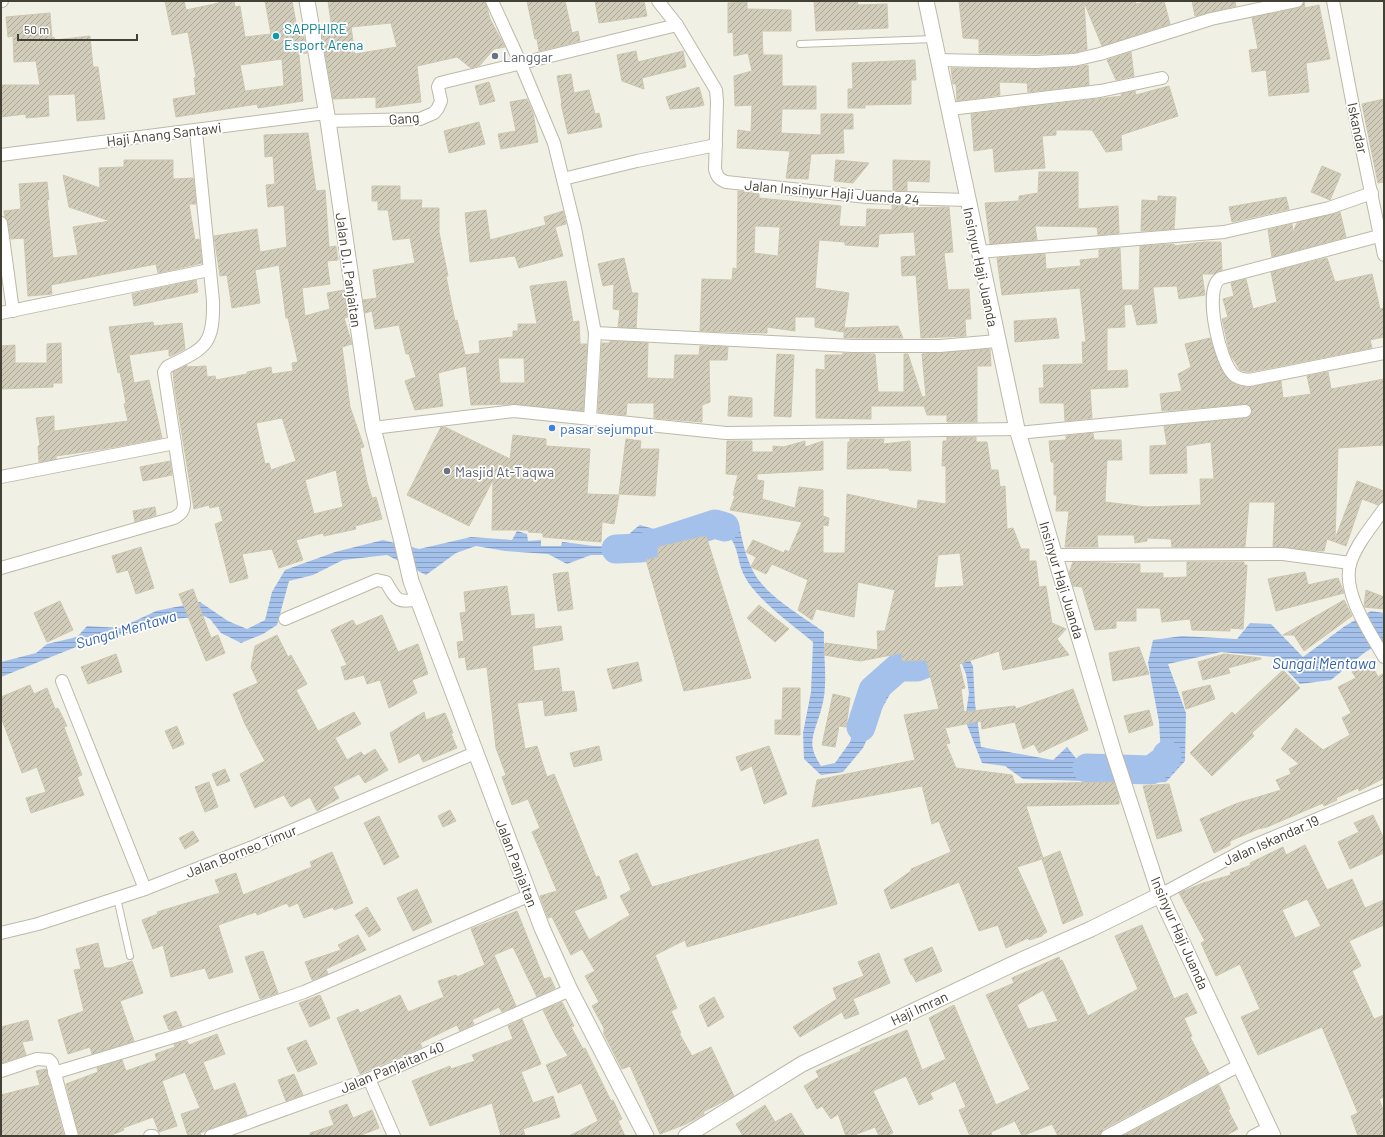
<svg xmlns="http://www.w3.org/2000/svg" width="1385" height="1137" font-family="Barlow,sans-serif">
<defs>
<pattern id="water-rules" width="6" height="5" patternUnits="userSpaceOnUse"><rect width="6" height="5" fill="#a4c1ec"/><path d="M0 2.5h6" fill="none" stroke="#879ec0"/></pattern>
<pattern id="building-hatch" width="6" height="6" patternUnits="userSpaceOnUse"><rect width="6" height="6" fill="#d2cdbb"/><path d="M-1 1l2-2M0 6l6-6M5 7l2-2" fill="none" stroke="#aca899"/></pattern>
</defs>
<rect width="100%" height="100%" fill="#f1f0e5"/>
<g fill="url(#water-rules)">
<path d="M710,518L739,525C742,539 745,554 751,567C762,594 801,615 824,632C823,658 829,685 821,710C818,722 810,737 813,749C814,755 818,761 821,766L835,763L850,742L854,727L872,691L899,667L938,653H966L973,666L975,703L981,747L1053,760L1067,747L1079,762L1111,761L1117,782L1023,779L1005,766L982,763L965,720L969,693L966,674L962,664L957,661L929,668L894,687L876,719L863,748L843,772L821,775L804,759L803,733L811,692L813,642C792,624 754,598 743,573C736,557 739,540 721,531C711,526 696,534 686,539L688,523Z"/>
<path d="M640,525L654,529L655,556L644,558V561L630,560L620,555H591L567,564L548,554L505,551L476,546L456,553L426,575L387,555L343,560L313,575L289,581L277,625L263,634L241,643L221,633L210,619L204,616L164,620L133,631L76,647L1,677V662L36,653L47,644L77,637L87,626L120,628L156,611L200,602L228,621L247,629L265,620L272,592L285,570L335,552L383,540L419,549L471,537L512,540L517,531L527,534L528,541L541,540V546H561L562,542C577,543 609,551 621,542C628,536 632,530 640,525Z"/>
<polygon points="1371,611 1384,613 1384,641 1364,653 1331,680 1300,684 1274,657 1221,652 1168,664 1186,713 1185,761 1166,782 1139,783 1133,764 1154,768 1161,755 1159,722 1148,663 1153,640 1182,636 1237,639 1250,623 1271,624 1303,657 1345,626"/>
</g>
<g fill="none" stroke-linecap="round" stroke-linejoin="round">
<g stroke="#a4c1ec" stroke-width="29">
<polyline points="616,549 641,548 715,524 725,527"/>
<polyline points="861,727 873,690 899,667 917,667 935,660"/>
<polyline points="1087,768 1151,770 1166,759 1167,755"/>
</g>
</g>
<g fill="url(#building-hatch)" stroke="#cdc6af" fill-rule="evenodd">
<path d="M165,1H184L186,10L219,3L218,1H234L235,7L240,6L245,37L271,34L265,1H292L298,34L303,33L307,53L299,54L303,101L258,108L257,104L176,117L173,99L196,95L194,78L196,77L188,32L172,35ZM282,59L284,86L245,91L240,65Z"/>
<path d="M328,1H485L490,19L505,47L494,49L480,65L471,68L457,57L417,66L421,102L376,108V97L333,99L321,30L332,29ZM391,23L397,47L355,54L351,27Z"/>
<polygon points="527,1 565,1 572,33 578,31 580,41 539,51 537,39 535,39"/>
<polygon points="595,1 644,1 647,16 599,23"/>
<polygon points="814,1 857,1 858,5 887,4 888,28 816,31"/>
<polygon points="959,1 1135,1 1136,4 1151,1 1164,1 1170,24 1102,46 1084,2 1087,49 1073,53 1036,54 979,53 979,39 963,38"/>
<polygon points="1192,1 1235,1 1236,6 1195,16"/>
<polygon points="1304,1 1305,8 1319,5 1330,59 1306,63 1309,92 1269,96 1266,70 1252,72 1249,50 1258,49 1252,18 1299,8 1302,6"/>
<polygon points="747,2 747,9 791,10 791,31 762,31 763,55 782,55 782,86 816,86 816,109 782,109 781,133 821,135 821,114 853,114 853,129 843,129 844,153 811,154 808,179 786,178 790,151 737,148 738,130 751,132 752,105 735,106 734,76 752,71 748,53 734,56 733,32 728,33 728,3"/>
<polygon points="50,13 52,38 54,37 55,40 90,36 93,67 98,67 105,119 77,121 75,94 48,95 49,116 26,118 26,114 1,117 1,85 40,85 36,61 14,62 13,36 8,37 6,17"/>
<polygon points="636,51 638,62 683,51 686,67 642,78 644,89 622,81 617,55"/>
<polygon points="1131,52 1134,76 1116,80 1107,60"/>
<polygon points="915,60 916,80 911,80 911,104 865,105 865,108 848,108 848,89 853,89 852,63"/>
<polygon points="1088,65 1089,85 1028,92 1027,83 999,82 1000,95 957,101 956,84 953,84 951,68 1036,69 1075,67"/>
<polygon points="571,74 574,93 589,90 595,114 599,113 602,127 568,134 561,104 562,103 557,76"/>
<polygon points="489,82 495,101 480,105 475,86"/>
<polygon points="1169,86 1178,116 1121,135 1122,150 1106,152 1092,130 1056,130 1056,135 1042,136 1045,168 995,172 993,148 974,151 971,114 1122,96 1121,94 1135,91 1136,95"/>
<polygon points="699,87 704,105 696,107 670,109 666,97"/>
<polygon points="527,99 533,113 538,142 501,149 498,134 516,131 510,102"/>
<polygon points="1384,99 1384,182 1378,183 1362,104"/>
<polygon points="479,122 485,144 449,153 444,131"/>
<path d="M308,133L316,191L325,190L329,247L336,246L338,260L327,261L330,284L302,288L305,316L330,309L327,293L344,290L348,317L344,318L352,344L342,347L350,407L364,447L360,448L367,482L372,498L376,497L382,519L355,526L356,529L324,536L323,533L296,540L303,560L279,568L272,549L242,554L248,578L230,583L215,524L223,521L219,506L210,508L209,505L194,509L175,391L173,372L187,365V367L206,366L207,377L215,376L216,380L247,374V372L271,367L272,374L293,371L292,363L298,362L288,318H286L279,265L255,270L260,303L232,308L227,275L220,276L214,236L257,229L260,252L287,247L284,205L268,207L266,185L275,184L273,156L265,157L264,135ZM282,418L296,461L271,470L269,463L265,464L256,423ZM336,470L343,507L314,514L305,480Z"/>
<polygon points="124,160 173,160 173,179 193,178 196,204 189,204 195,240 199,239 202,263 158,273 156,264 51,285 52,294 28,296 24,238 11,239 8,222 5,217 4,211 21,209 19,184 47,182 49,200 47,199 53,258 78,255 73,227 110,221 69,207 63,175 100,188 99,168 124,167"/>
<polygon points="836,160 869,163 853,183 834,181"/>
<polygon points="893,160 930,161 929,182 907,181 907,191 893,190"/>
<polygon points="1322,166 1341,174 1330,200 1311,192"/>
<polygon points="1039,172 1078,172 1078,209 1118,206 1119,233 1098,235 1097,227 1035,226 1037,240 990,244 985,203 1019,201 1019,196 1038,193"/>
<path d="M372,186H400V200H422L421,208H439V232L448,276H446L455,321L457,320L466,359L465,355L480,353L479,341L513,337V331H518V324H537L530,286L566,281L573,322L579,321L580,344H587L583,411L515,404L471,405L466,366L438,373L443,406L415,410L405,381L416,377L409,354H406L399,325L375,329L372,311L365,313L363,300L377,298L373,270L415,263L410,238L393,240L388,210H378V201H372ZM498,358H524L525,383H500Z"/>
<path d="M738,191L759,194V198L841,206L839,226L866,227L867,209L892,210V205L907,206V208L949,207L953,252L944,253L948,290L969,289L971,319H965L966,336L921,338L916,275L902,276L901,257L916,256L914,232L879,234L878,247L845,245V242L819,240L815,288L849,293L844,328L898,326L903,338H844V329L843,332L815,327V317H795V331L767,327V333L700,331L702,279L732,280L733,268L737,269ZM755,226L780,227L778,256L754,253Z"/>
<polygon points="1158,196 1176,197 1174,229 1141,231 1142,200 1158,201"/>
<polygon points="1286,197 1289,209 1232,222 1229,207"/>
<polygon points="486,210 490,240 546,225 544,217 563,211 566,224 555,227 563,256 519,268 515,256 470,262 465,213"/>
<polygon points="1340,212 1346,237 1272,257 1268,230 1292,224 1293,232 1297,223"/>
<polygon points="1204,242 1221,242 1222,270 1215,274 1202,274 1205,295 1179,299 1177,286 1153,287 1157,323 1137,325 1132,304 1124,305 1125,327 1107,328 1107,371 1127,370 1128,387 1090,389 1092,418 1065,421 1064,403 1040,403 1039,388 1044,388 1043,365 1083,364 1082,342 1086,342 1080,288 1002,295 997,258 1045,254 1046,269 1081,266 1080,260 1099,258 1099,250 1120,248 1122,290 1139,290 1140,246 1174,244 1174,246"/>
<polygon points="624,258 632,293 638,293 636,328 618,327 620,310 613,309 614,284 603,286 598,264"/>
<polygon points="1327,258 1335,282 1372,274 1380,309 1384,308 1384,337 1370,340 1372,348 1249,372 1240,370 1230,354 1222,319 1228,317 1223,299 1234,296 1231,283 1246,279 1253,309 1277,302 1271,272"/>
<polygon points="196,280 198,292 134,306 132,294"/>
<polygon points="1056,318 1059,338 1015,342 1014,321"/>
<polygon points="153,322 154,326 182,323 185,349 171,356 169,356 169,349 129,355 134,383 149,380 162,438 103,449 56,456 56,459 39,462 38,446 40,445 36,418 54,416 54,431 128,421 124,404 126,403 120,372 118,373 109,327"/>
<polygon points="1210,338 1222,371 1231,382 1239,386 1250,387 1281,381 1283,398 1311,394 1307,376 1328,372 1331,389 1384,379 1384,445 1338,448 1335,539 1357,481 1384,491 1384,502 1378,505 1362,499 1346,546 1327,539 1324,551 1273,547 1275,502 1249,502 1245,547 1172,547 1171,539 1147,538 1147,541 1135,543 1134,535 1097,535 1098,547 1065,547 1069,511 1056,511 1057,495 1054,495 1054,462 1051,462 1049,441 1066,440 1066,436 1093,433 1094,440 1121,440 1122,460 1107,460 1105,502 1146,507 1201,505 1200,479 1214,479 1211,442 1186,446 1187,473 1150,474 1150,446 1167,445 1164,426 1246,418 1252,414 1251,407 1244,404 1162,411 1160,394 1182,391 1178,374 1191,367 1185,344"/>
<polygon points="610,341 648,343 647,378 674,379 675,355 699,355 700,346 728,347 727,360 709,360 710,402 702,405 702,422 654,418 654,403 627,403 626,415 598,412 602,343 610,343"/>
<polygon points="61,343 62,383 53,383 53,387 1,389 1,346 15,345 15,363 47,363 47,344"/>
<polygon points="990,349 991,366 977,366 977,422 947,422 947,415 927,415 924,406 871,406 871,419 816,418 816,369 825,370 825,355 843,355 843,353 875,354 878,392 904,392 904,354 908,354 922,397 926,396 922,354"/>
<polygon points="777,354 794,355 791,417 774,416"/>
<polygon points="729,396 752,398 752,417 728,416"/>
<polygon points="441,427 445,427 510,459 513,435 546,439 546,446 590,449 587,494 619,495 614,524 602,522 601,542 543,537 543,533 528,532 529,530 492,530 493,480 469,526 407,495"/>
<path d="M947,437H976V442H987L991,470H998L1000,487L1005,486L1007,529L1013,528L1021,549H1029V561H1036L1039,587L1046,586L1052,624V623L1066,629L1057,639L1069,655L1003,670L999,651L959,664L965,688L961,689L964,712L1015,706L1016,709L1073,689L1088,730L1039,753L1034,744L1023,749L1015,722L982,729L981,721L945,728L950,743L946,744L956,768L1012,775L1015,784L1114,782L1119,798V804L1026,806L1043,858L1060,851L1083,915L1063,924L1042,859L1017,867L1047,932L1042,935V936L1029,940L1028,938L1006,948L998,925L979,931L959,882L891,909L884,890L911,871V869L951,852L939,821L932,824L922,786L812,807L817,780L915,760L904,715L939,709L926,660L902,661V653L860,661L824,655L825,643L878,650L877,631H885L895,590L858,582L854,617L816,609L812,620L798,610L808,580L772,564L766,574L751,567L756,557L746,552L753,540L784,553L785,550L789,552L802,522L730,510L735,496L733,495L738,475L726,474L727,441H752V452H773V446L783,447L805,441V447L823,441V470L757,474V480L764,481L762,499L795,508L799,487L823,490V516L829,518L828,526L823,525V553H845L847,494L917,509L918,500L946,504V466H942L943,441H947ZM960,553L964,586L934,588L938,555Z"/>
<polygon points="626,439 641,441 640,449 659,449 655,496 619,494"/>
<polygon points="850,439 884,439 883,444 910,441 911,471 889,470 889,468 847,469 848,442 850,442"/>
<polygon points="170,461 172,475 143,481 140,467"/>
<polygon points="155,507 156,515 135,522 133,511"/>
<polygon points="706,536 751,678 684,691 646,560 658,557 658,547"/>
<polygon points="141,547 154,588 136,594 128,570 117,573 112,556"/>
<polygon points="1073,562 1140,564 1140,573 1163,573 1163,578 1187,577 1187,562 1244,562 1244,565 1247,565 1243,629 1230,628 1230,631 1192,630 1190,619 1162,622 1160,608 1136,608 1136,621 1116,621 1116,628 1095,630 1082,587 1073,586 1069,573"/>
<polygon points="568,572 573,609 558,611 553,574"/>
<polygon points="1305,572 1308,585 1338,578 1344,593 1276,611 1268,579"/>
<polygon points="507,586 511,616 534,614 535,629 561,626 563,640 532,646 534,671 559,668 562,692 574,691 577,711 545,716 543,700 517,703 525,749 537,746 547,777 554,774 596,877 599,876 607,898 574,911 589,940 630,915 620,896 631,890 619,861 637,853 652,887 818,839 837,904 687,947 685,940 655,955 677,1008 671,1011 681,1033 679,1033 692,1056 711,1047 734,1096 703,1112 704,1114 686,1124 660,1134 630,1066 622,1069 604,1034 604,1028 592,1006 599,1002 585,976 595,971 582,949 571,955 552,917 548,918 540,896 557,891 532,832 540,828 528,799 512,805 502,777 506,775 496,748 487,667 467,670 465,657 459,658 457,642 464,641 460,613 466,612 464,592"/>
<polygon points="193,589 211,638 218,635 225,653 206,661 179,594"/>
<polygon points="1366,590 1384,597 1384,609 1364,607"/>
<polygon points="1344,600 1352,616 1304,651 1294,635 1283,635"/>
<polygon points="60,601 73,630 47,642 34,613"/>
<polygon points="759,605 789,629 775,642 747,618"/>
<polygon points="382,615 398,652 418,644 428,674 412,680 417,693 389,708 380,680 367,684 364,675 345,680 341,667 347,665 331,630 353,620 356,626"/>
<polygon points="277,635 288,657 291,655 307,684 296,690 318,731 354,712 361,724 335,738 347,760 361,752 364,756 375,749 388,770 365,783 359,774 333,787 339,798 317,811 310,797 291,807 284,795 255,808 240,774 265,761 245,724 233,694 258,683 251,667 255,646"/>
<polygon points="1139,647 1149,674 1113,681 1109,653"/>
<polygon points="116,654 122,672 88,684 81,667"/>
<polygon points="1224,654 1261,658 1261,659 1228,668 1230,673 1203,680 1198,662"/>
<polygon points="638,662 642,681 613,689 607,669"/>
<polygon points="1370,662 1378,677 1384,673 1384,778 1359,791 1358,788 1336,798 1337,800 1324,806 1323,803 1267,827 1258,829 1230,841 1230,845 1214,853 1200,819 1238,803 1281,790 1276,780 1291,774 1289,769 1299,764 1281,749 1296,728 1323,750 1350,735 1342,718 1351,713 1338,687 1356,678 1352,672"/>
<polygon points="1283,670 1300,688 1252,733 1254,736 1212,776 1190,753 1232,712 1235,715"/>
<polygon points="30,685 34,694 47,688 55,709 58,708 67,726 64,727 82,775 77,777 84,795 31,813 26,798 46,792 37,767 22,773 1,717 1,697"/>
<polygon points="1210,685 1215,699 1186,709 1182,692"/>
<polygon points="783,688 800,688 800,735 775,734 775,720 782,720"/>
<polygon points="833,694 850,698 846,727 839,726 835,747 822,745"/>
<polygon points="1149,710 1153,725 1129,733 1124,716"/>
<polygon points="424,712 426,720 445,713 453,733 451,734 457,748 423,762 419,753 399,763 390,733"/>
<polygon points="177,726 184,744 173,749 165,731"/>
<polygon points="599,746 602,760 574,767 570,753"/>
<polygon points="769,746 787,794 764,804 752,766 741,771 736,757"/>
<polygon points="225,769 230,781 217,786 212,774"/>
<polygon points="209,782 218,807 205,812 195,787"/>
<polygon points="1169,784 1182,831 1157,839 1143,786"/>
<polygon points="450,810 456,821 443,827 438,816"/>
<polygon points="1373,815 1384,839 1384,853 1350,869 1338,842 1359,832 1354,823"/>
<polygon points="379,816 399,857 384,865 364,823"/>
<polygon points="193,831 199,841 185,849 179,838"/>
<path d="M1305,845L1327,890L1352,879L1365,908L1384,900V925L1349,941L1361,966L1352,971L1374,1019L1384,1015V1097L1379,1099L1384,1112V1136H1358L1351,1116L1358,1113L1322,1027L1258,1055L1241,1017L1260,1009L1240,964L1216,976L1201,943L1205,941L1179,893L1203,883L1231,875L1230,873L1251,865L1250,863L1283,847L1286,855ZM1307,899L1321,926L1295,938L1282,910Z"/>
<polygon points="332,852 353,903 334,910 333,907 304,918 298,903 289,907 287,903 257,915 256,912 218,925 233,972 209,979 205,968 171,977 163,945 153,949 142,920 158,914 157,912 220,893 215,880 236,873 243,895 312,867 310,862"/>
<polygon points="417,889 432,922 413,931 397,898"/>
<polygon points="367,907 381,930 369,937 355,915"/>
<polygon points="517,911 544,979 550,977 555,988 537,997 513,947 494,955 516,1006 502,1012 499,1007 472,1020 474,1024 460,1031 457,1025 420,1043 422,1047 360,1074 337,1018 358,1009 360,1013 400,995 408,1012 444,997 438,981 456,975 457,977 485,965 471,929"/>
<path d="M1142,925L1174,999L1187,993L1197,1013L1184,1018L1192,1036L1190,1037L1209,1073L1103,1129L1100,1136H1058L1052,1124L1022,1136L1015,1121L991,1132L992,1136H970L959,1110L966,1107L955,1081L930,1093L933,1099L919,1105L906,1076L873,1091L893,1133L885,1136H879L875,1127L852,1136H846L838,1114L831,1119L822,1106L817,1109L804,1086L819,1077L816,1071L861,1051L860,1049L907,1030L922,1070L946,1059L929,1018L954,1005L996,1105L1030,1089L986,995L1014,983L1012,978L1059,957L1060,961L1062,960L1088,1016L1138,989L1115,936ZM1043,990L1058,1021L1028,1029L1017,1005Z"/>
<polygon points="358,935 366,950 326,969 328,974 312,980 305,962 341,950 338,945"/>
<polygon points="98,943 104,968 111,968 132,961 143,993 120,1001 134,1041 92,1054 90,1047 68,1054 58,1020 84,1011 74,970 81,969 76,949"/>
<polygon points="932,947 942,971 916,982 912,974 911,975 904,959"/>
<polygon points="263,951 278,993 260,999 245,957"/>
<polygon points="879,953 890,983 853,999 859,1014 845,1019 842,1012 800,1037 793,1027 837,999 833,988 864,976 858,962"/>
<polygon points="320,995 330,1018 310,1027 299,1003"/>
<polygon points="714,997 724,1017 708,1027 699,1006"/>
<polygon points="562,1002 574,1026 571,1027 583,1049 585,1048 611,1101 613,1100 622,1119 618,1121 625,1136 569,1136 598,1121 581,1083 558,1093 546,1065 568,1056 555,1035 543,1010"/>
<polygon points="176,1011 182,1026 169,1030 163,1016"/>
<polygon points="522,1019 541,1064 521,1072 533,1103 553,1096 560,1117 523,1129 525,1136 501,1136 492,1103 430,1126 412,1081 450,1066 451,1069 475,1061 472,1055 513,1039 508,1026"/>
<polygon points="28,1020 33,1040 22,1042 26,1055 1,1063 1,1027"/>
<polygon points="217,1034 225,1054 203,1062 214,1091 235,1083 247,1115 200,1133 201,1136 188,1136 181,1114 200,1108 185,1072 162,1081 177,1126 159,1132 153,1117 123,1128 124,1130 109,1136 79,1136 66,1084 98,1072 97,1068 122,1060 126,1071 157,1060 155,1054 175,1047 174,1044 187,1041 189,1045"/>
<polygon points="306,1040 317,1064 298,1072 287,1048"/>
<polygon points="46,1069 64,1136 1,1136 1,1095 40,1085 36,1071"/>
<polygon points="294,1074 303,1095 286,1101 278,1080"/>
<polygon points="1219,1085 1230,1109 1228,1110 1238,1129 1225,1136 1123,1136"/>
<polygon points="347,1104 353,1118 372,1110 379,1128 359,1136 310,1136 310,1133 334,1125 329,1111"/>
<polygon points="765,1105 775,1122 791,1113 805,1136 743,1136 736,1124"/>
</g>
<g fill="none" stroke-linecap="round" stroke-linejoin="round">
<g stroke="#bcb9a8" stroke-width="8">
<g id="service">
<polyline points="800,44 934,39"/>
<polyline points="117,898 130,956"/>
</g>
</g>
<g stroke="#bcb9a8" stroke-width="14">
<g id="minor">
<polyline points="1,1 2,1"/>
<polyline points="492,1 520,62 554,143 575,228 595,333 590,419"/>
<path d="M658,1L677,25L716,90L717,101L715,169C717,177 719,179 726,182L867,197L968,200"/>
<polyline points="1333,1 1353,106 1384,255"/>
<polyline points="938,60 1036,62 1074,60 1100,54 1211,19 1297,1"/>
<polyline points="950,109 1100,91 1162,78"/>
<polyline points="328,121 420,119 434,113 438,108 441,101 438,87 440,83 677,25"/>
<polyline points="1,155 326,113"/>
<polyline points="563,179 637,161 716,145"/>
<polyline points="1,223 13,311"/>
<path d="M1379,236L1221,278C1202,287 1220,364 1234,375C1238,379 1244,379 1249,380L1384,353"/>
<polyline points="979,252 1224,232 1329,208 1372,193"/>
<polyline points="1,313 209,270"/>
<polyline points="595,333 852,346 940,346 997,341"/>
<polyline points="373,428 514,411 726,433 1017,429"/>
<polyline points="1018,433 1245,411"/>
<polyline points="1,477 175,443"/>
<path d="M1384,509C1372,526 1358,542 1351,561C1340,591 1370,632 1384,657"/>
<polyline points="1055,555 1283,554 1350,563"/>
<path d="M1,568L174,518C181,514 184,511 184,503L164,372L167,367C205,348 214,346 213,301L196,131"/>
<path d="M285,619L377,580L386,582C396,599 397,604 417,599"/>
<polyline points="62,681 145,889"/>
<polyline points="1160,895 1248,848 1384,791"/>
<polyline points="1,933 38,924 145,889 255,846 475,753"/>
<polyline points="1,1071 37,1059 49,1060 52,1063 72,1136"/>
<polyline points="54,1073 186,1033 304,992 528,896"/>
<polyline points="369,1079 394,1136"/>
<polyline points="150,1136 153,1136"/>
<polyline points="211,1136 369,1079 570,990"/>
<polyline points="1107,1136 1240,1065"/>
<polyline points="1253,1136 1269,1128"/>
</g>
</g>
<g stroke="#bcb9a8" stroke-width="17">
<g id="tertiary">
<polyline points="307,1 328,121 373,428 401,538 411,581 542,928 570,990 646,1136"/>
<polyline points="926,1 1017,429 1114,754 1160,895 1273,1136"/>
<polyline points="686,1136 802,1064 1015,963 1091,929 1160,895"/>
</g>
</g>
<use href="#service" stroke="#fff" stroke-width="6"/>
<use href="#minor" stroke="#fff" stroke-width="12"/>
<use href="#tertiary" stroke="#fff" stroke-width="15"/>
</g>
<circle fill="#0f9aa8" stroke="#fff" stroke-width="1.5" cx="276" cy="36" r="4"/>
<g fill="#6b7280" stroke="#fff" stroke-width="1.5">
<circle cx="495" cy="56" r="4"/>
<circle cx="447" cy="471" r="4"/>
</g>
<circle fill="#3f7fe0" stroke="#fff" stroke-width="1.5" cx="552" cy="428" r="4"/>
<g text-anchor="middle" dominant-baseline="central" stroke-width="3.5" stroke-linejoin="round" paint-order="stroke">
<g font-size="14" fill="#0d838f" stroke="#fff" text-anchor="start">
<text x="284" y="28">SAPPHIRE<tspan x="284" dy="16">Esport Arena</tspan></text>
</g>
<g font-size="14" fill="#5b616d" stroke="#fff" text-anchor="start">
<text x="503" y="56">Langgar</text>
<text x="455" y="471">Masjid At-Taqwa</text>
</g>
<g font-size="14" fill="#434035" stroke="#fff">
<text transform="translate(404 118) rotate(-5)">Gang</text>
<text transform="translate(1358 128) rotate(78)">Iskandar</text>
<text transform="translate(164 134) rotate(-7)">Haji Anang Santawi</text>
<text transform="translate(832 192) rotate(5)">Jalan Insinyur Haji Juanda 24</text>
<text transform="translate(981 267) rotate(78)">Insinyur Haji Juanda</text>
<text transform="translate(349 270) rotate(82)">Jalan D.I. Panjaitan</text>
<text transform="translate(1062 580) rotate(73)">Insinyur Haji Juanda</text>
<text transform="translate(1271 840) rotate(-24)">Jalan Iskandar 19</text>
<text transform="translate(241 851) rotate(-22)">Jalan Borneo Timur</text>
<text transform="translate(517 863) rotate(69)">Jalan Panjaitan</text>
<text transform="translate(1180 933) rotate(66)">Insinyur Haji Juanda</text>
<text transform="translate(919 1008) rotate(-25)">Haji Imran</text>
<text transform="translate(392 1067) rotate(-23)">Jalan Panjaitan 40</text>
</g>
<g font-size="14" fill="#366cbe" stroke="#fff" text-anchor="start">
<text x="560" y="428">pasar sejumput</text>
</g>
<g font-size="15" font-style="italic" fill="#3462a9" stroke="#fff">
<text transform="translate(126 629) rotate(-16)">Sungai Mentawa</text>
<text x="1324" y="663">Sungai Mentawa</text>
</g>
</g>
<rect width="1385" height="1137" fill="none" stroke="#434035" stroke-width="4"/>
<path d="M18 34v6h119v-6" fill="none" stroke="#434035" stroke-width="2"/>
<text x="24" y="34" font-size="12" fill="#434035" stroke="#ffffff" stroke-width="3" paint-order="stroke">50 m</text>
</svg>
